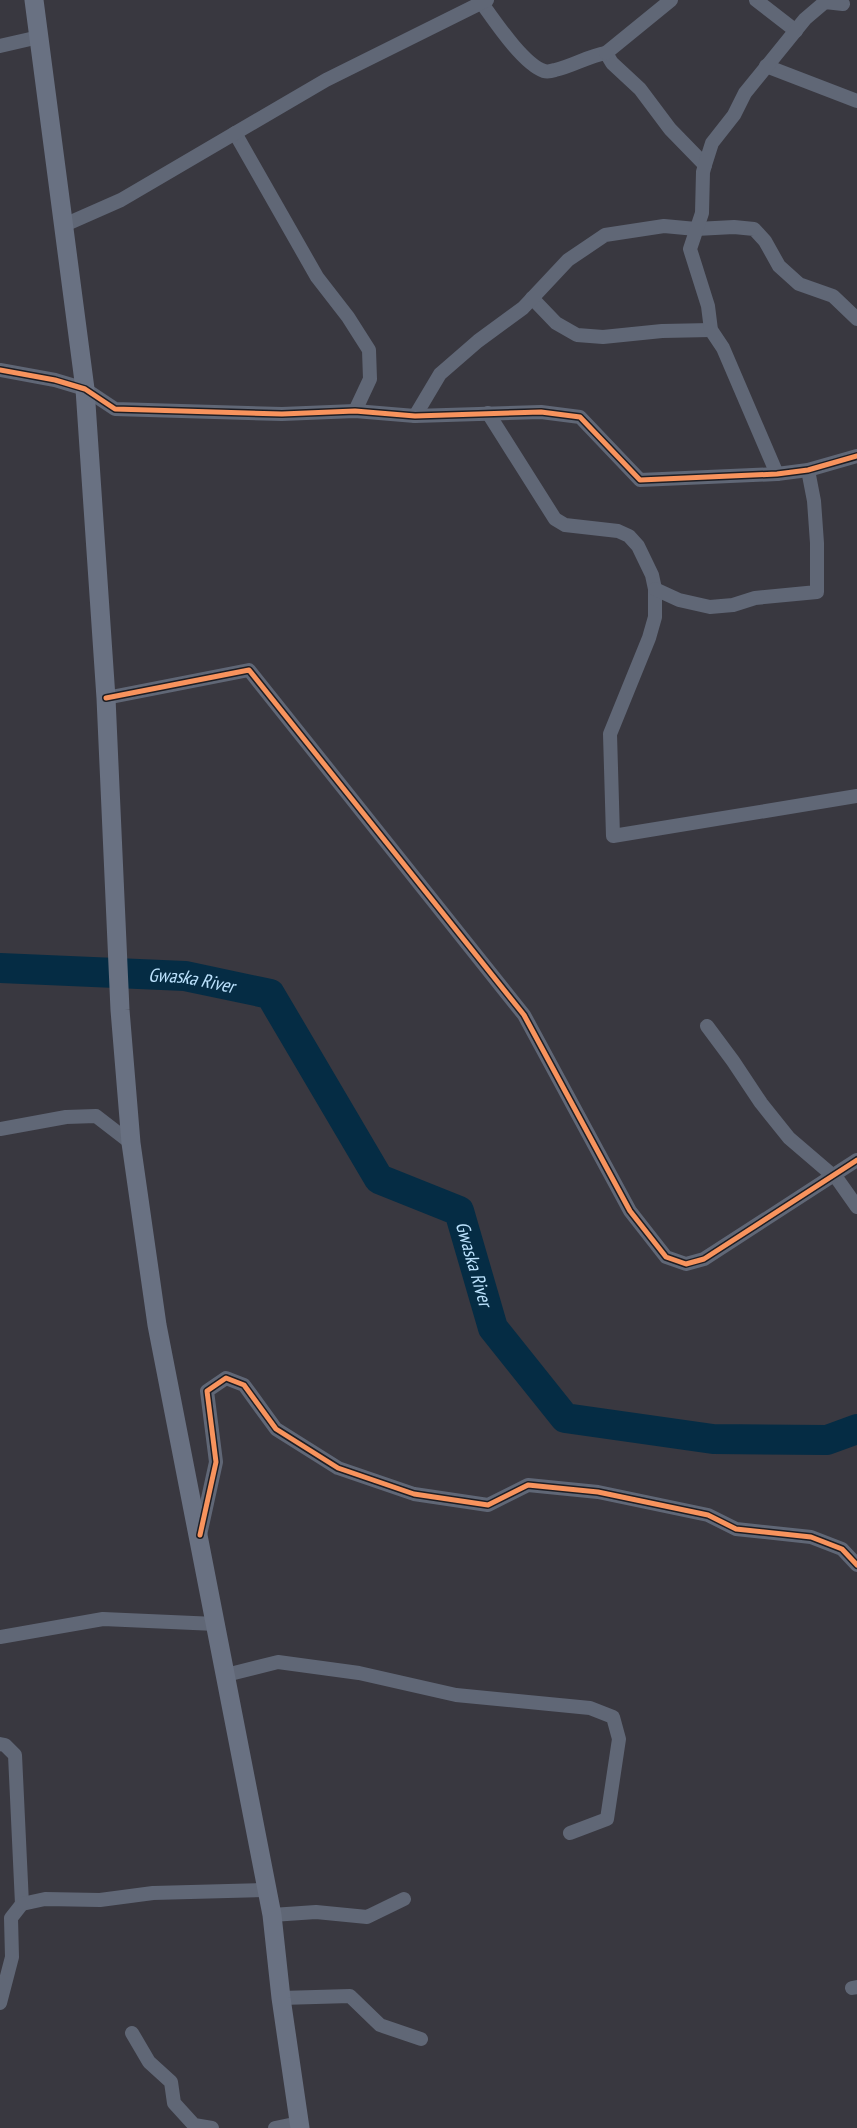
<svg xmlns="http://www.w3.org/2000/svg" width="857" height="2128" font-family="'PT Sans Narrow',sans-serif">
<rect width="100%" height="100%" fill="#393840"/>
<g fill="none" stroke-linecap="round" stroke-linejoin="round">
<path stroke="#052c44" stroke-width="30" id="s1" d="M0,968L185,976L270,994L379,1179L459,1211L493,1328L565,1418L713,1439L827,1440L857,1429"/>
<g stroke="#606776" stroke-width="14">
<polyline points="756,0 796,31"/>
<path d="M481,2C494,20 523,64 544,71C547,72 552,71 555,70C573,66 588,56 606,53L612,63L640,89L670,129L705,165"/>
<polyline points="0,46 39,37"/>
<polyline points="606,53 671,0"/>
<polyline points="766,66 857,101"/>
<polyline points="235,133 317,277 348,317 369,350 370,379 355,411"/>
<polyline points="62,226 121,200 326,80 487,0"/>
<polyline points="532,298 556,323 577,335 603,337 662,331 711,330"/>
<polyline points="0,370 55,380 85,389 115,409 282,414 355,411 415,416 541,412 580,417 640,480 777,474 808,470 857,456"/>
<polyline points="488,413 555,519 565,525 618,531 629,536 638,546 652,575 655,589 655,617 649,638 610,734 613,836 857,796"/>
<polyline points="415,416 440,374 478,341 523,308 568,260 605,235 664,226 696,229 734,227 754,229 765,241 779,266 799,284 833,296 857,319"/>
<polyline points="777,474 723,348 711,330 708,306 690,249 702,213 703,172 705,165 712,143 734,115 745,93 805,19 825,2 843,4"/>
<polyline points="655,589 679,600 710,607 733,605 755,598 817,592 817,543 814,501 808,470"/>
<polyline points="106,698 249,670 524,1015 630,1211 666,1257 686,1264 704,1259 857,1160"/>
<polyline points="707,1026 733,1061 761,1103 789,1138 838,1180 857,1207"/>
<polyline points="0,1129 66,1117 96,1116 131,1143"/>
<polyline points="200,1535 216,1462 207,1391 226,1378 244,1385 276,1429 338,1468 414,1494 488,1505 528,1485 598,1492 708,1515 736,1529 811,1537 842,1549 857,1565"/>
<polyline points="0,1637 103,1619 216,1624"/>
<polyline points="226,1675 278,1662 359,1673 456,1695 590,1708 613,1717 619,1739 607,1819 570,1833"/>
<polyline points="0,1744 5,1745 15,1755 22,1904"/>
<polyline points="272,1915 316,1912 367,1917 404,1899"/>
<polyline points="852,1988 857,1987"/>
<polyline points="281,1998 350,1996 380,2025 421,2039"/>
<polyline points="0,2003 12,1957 11,1918 22,1904 45,1899 100,1900 153,1893 267,1890"/>
<polyline points="132,2033 149,2062 171,2082 174,2103 194,2125 212,2128"/>
<polyline points="275,2128 299,2123"/>
</g>
<polyline stroke="#697182" stroke-width="19" points="34,0 85,389 106,698 120,1010 131,1143 157,1325 272,1915 281,1998 300,2128"/>
<g stroke="#1e1e24" stroke-width="8">
<g id="cycleway">
<polyline points="0,370 55,380 85,389 115,409 282,414 355,411 415,416 541,412 580,417 640,480 777,474 808,470 857,456"/>
<polyline points="106,698 249,670 524,1015 630,1211 666,1257 686,1264 704,1259 857,1160"/>
<polyline points="200,1535 216,1462 207,1391 226,1378 244,1385 276,1429 338,1468 414,1494 488,1505 528,1485 598,1492 708,1515 736,1529 811,1537 842,1549 857,1565"/>
</g>
</g>
<use href="#cycleway" stroke="#f8935d" stroke-width="5"/>
</g>
<g text-anchor="middle" dominant-baseline="central" stroke-width="4.5" stroke-linejoin="round" paint-order="stroke">
<g font-size="19" font-style="italic" fill="#bce2fd" stroke="#1e1e24">
<text stroke="none"><textPath href="#s1" startOffset="192">Gwaska River</textPath></text>
<text stroke="none"><textPath href="#s1" startOffset="628">Gwaska River</textPath></text>
</g>
</g>
</svg>
